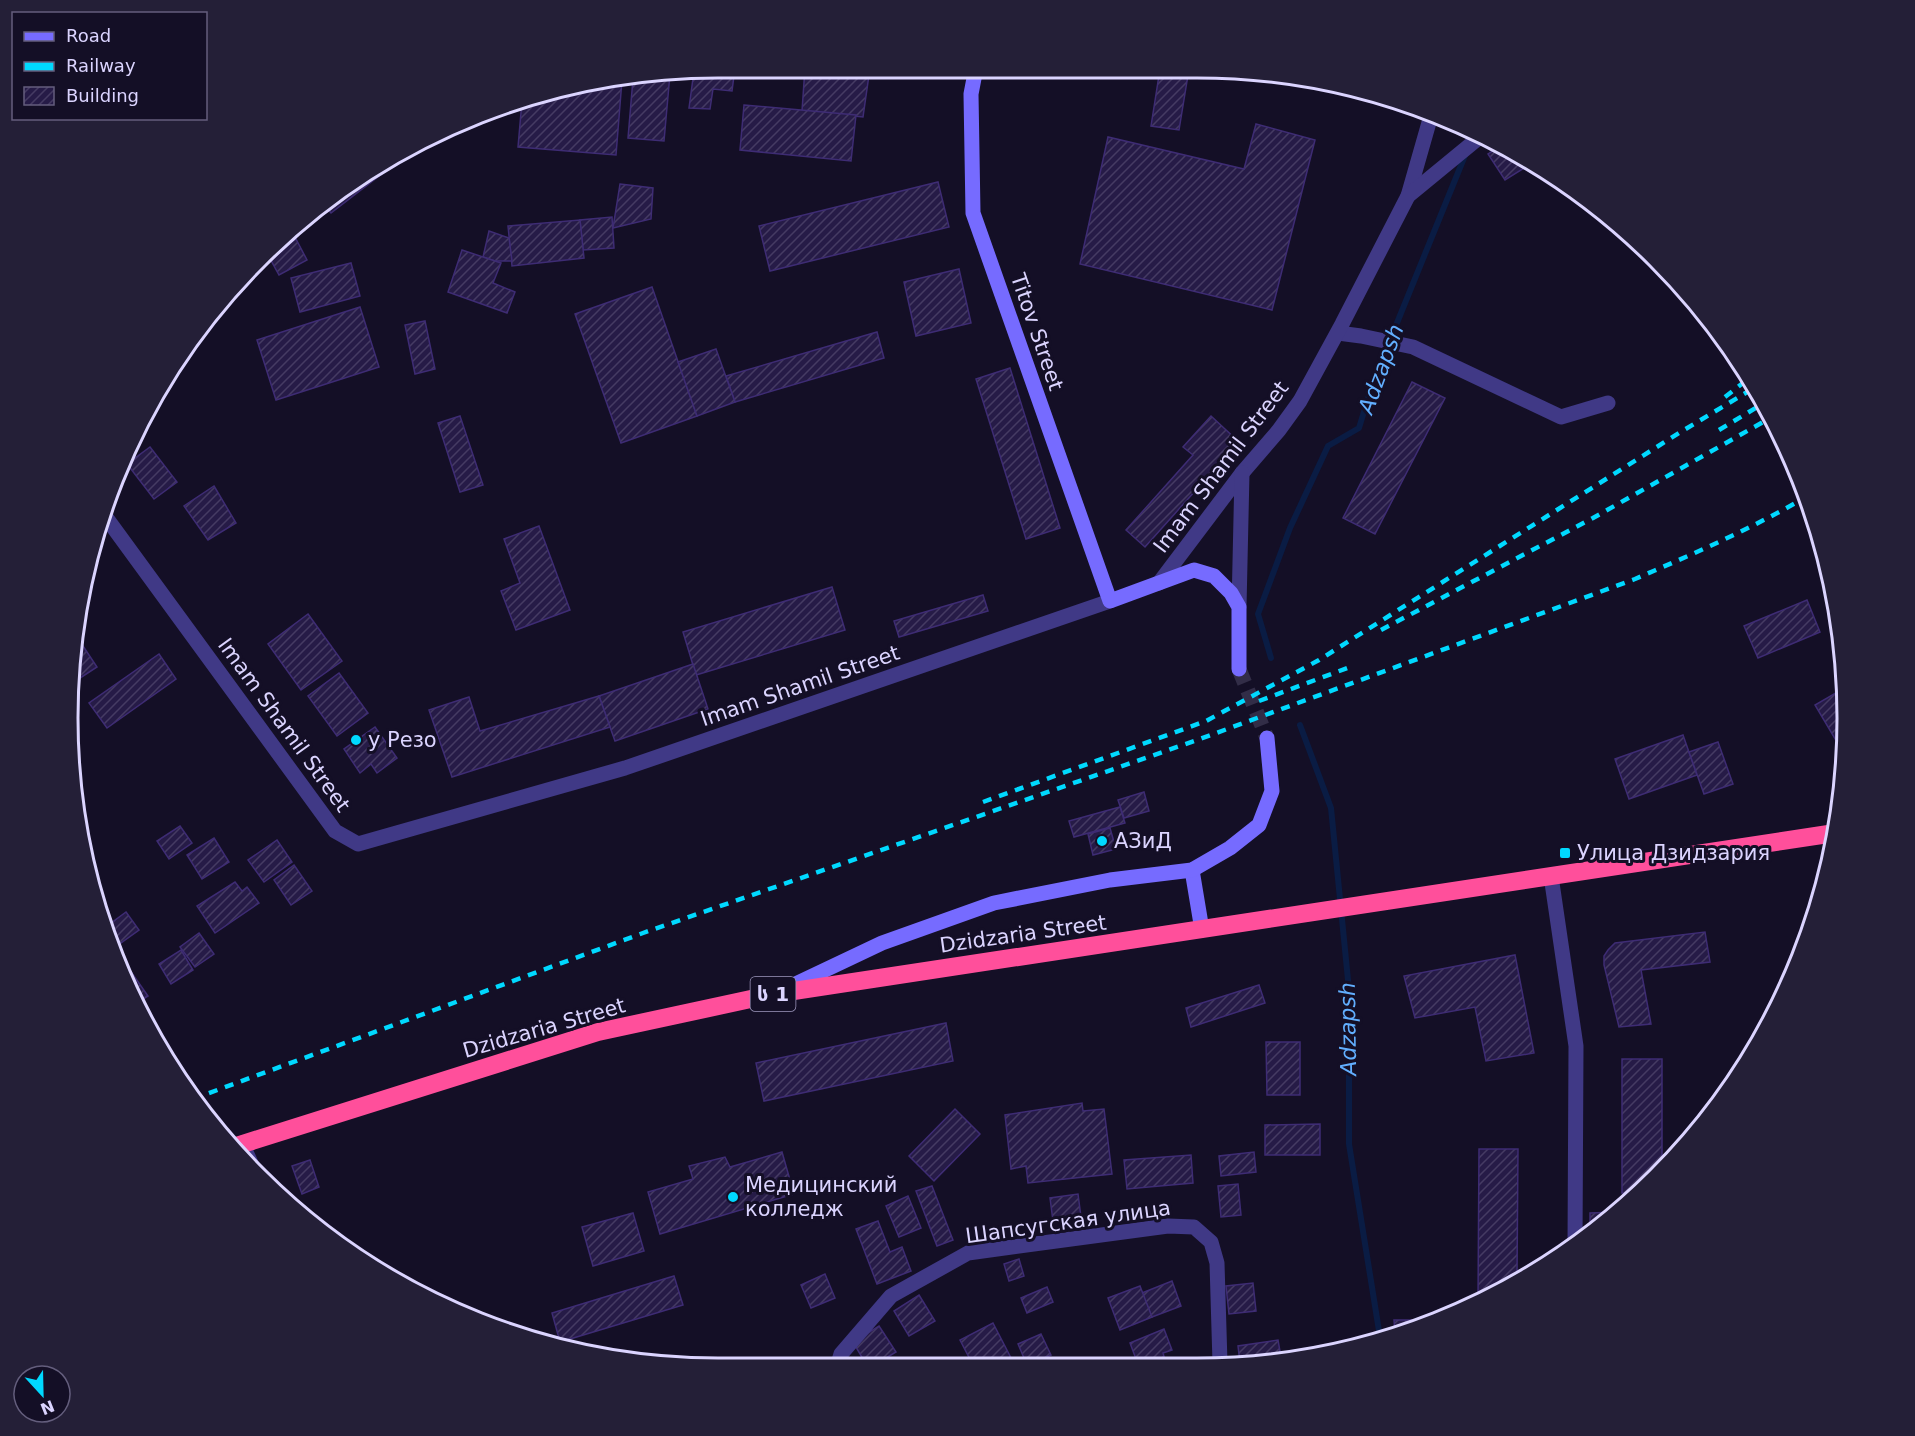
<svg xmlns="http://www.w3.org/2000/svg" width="1915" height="1436" font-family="'DejaVu Sans',sans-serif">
<defs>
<pattern id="building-hatch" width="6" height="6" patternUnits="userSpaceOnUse" patternTransform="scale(1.5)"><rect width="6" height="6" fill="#261b47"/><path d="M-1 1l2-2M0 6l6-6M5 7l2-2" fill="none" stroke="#453b63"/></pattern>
</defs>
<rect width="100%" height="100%" fill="#140f26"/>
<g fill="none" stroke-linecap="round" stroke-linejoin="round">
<g stroke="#0a1c44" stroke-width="6">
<polyline points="1271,658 1258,614 1290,528 1328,446 1359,428 1373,382 1466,153"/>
<polyline points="1300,725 1331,808 1349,990 1349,1144 1380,1337"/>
</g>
</g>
<g fill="url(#building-hatch)" stroke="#3e2c74" stroke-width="1.5">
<polygon points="718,68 735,68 732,91 713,89 710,109 689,108 694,71"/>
<polygon points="805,68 870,68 863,117 802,111"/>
<polygon points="1160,69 1189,69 1179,130 1151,126"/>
<polygon points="670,74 664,141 628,138 633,79"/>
<polygon points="622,80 616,155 518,147 522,101 549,90"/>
<polygon points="744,105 856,115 851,161 740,150"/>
<polygon points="1256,124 1315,140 1272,310 1080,264 1108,137 1244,169"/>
<polygon points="1500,146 1532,163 1505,180 1488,154"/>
<polygon points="387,159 392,166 331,213 324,204"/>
<polygon points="938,182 949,227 770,271 759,226"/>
<polygon points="620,184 653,188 651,219 613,228"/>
<polygon points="612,217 614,248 583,250 580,220"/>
<polygon points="580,220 584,258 512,266 508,226"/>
<polygon points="489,231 509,238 512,261 495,261 483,257"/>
<polygon points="296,239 307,260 279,275 268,255"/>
<polygon points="462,250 501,263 493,283 515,292 507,313 448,292"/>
<polygon points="351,263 360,296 300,312 291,278"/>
<polygon points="959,269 971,323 916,336 904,282"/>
<polygon points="652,287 697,416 621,443 575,314"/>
<polygon points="360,307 379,367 276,400 257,340"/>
<polygon points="425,321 435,369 415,374 405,325"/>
<polygon points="877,332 884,358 735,402 726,376"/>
<polygon points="716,349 735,402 697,416 678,362"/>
<polygon points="1010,368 1060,528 1026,539 976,379"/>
<polygon points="1412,382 1445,398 1375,534 1343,518"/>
<polygon points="460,416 483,485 460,492 438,423"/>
<polygon points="1211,416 1239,442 1145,547 1126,530 1193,455 1183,447"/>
<polygon points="140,422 147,430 130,443 135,430"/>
<polygon points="150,447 177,482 154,499 127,464"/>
<polygon points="214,486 236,523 208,540 184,506"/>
<polygon points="539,526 570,610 516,630 501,591 520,583 504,539"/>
<polygon points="832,587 845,630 696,675 683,632"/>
<polygon points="983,595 988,611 899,637 894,621"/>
<polygon points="1807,600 1820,632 1758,658 1744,626"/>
<polygon points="308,614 342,661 301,690 268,644"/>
<polygon points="77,637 97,667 74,682"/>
<polygon points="159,654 176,679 107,728 89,703"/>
<polygon points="693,664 708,709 615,741 599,696"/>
<polygon points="339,673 368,713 337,736 308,696"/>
<polygon points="1846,687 1844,754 1815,705"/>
<polygon points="599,696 610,727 452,777 429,710 469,697 480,731"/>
<polygon points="375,727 397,758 377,773 371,764 360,773 344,749"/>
<polygon points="1683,735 1697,775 1629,799 1615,759"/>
<polygon points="1718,742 1733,784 1704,794 1689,752"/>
<polygon points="1144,792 1149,811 1124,818 1118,800"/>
<polygon points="1120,807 1125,823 1074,837 1069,821"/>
<polygon points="180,826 192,843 169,859 157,841"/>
<polygon points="1110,828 1116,849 1093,855 1088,834"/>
<polygon points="214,838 229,862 202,879 187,855"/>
<polygon points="277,840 292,862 264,882 248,860"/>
<polygon points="294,865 312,891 291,905 274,880"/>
<polygon points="235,882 242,891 247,887 259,903 215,933 197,906"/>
<polygon points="126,912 139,930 111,950 103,929"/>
<polygon points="1705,932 1710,962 1641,970 1651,1024 1619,1027 1604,965 1604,956 1608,950 1615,943"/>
<polygon points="199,933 214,954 195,967 180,947"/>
<polygon points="181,950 193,970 171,984 159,964"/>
<polygon points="1515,955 1534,1053 1486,1061 1475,1007 1415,1018 1404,976"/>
<polygon points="127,966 148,996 134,1005 120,971"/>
<polygon points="1259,985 1265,1003 1191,1027 1186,1008"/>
<polygon points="946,1023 953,1061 764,1101 756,1063"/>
<polygon points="1266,1042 1300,1042 1300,1095 1267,1095"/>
<polygon points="1622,1059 1662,1059 1662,1170 1637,1193 1622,1193"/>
<polygon points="1082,1103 1083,1111 1104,1109 1112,1174 1028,1183 1026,1166 1011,1169 1005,1115"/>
<polygon points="955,1109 980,1134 934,1181 909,1156"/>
<polygon points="1320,1124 1320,1155 1265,1155 1265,1125"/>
<polygon points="1479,1149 1518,1149 1517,1278 1478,1301"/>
<polygon points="782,1152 794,1194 660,1234 648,1192 693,1179 689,1166 725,1157 730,1167"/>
<polygon points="1254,1152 1256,1172 1221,1176 1219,1156"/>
<polygon points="1191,1155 1193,1183 1127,1189 1124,1160"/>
<polygon points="310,1160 319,1187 302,1194 292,1166"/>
<polygon points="1238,1184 1241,1215 1221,1217 1218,1186"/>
<polygon points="932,1186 953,1240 937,1246 916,1191"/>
<polygon points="1078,1194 1081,1217 1053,1221 1050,1198"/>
<polygon points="908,1196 921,1228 899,1237 886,1206"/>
<polygon points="1616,1212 1593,1234 1590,1236 1590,1213"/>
<polygon points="633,1213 644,1251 593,1266 582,1227"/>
<polygon points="878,1221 890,1252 902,1247 911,1271 877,1284 856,1229"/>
<polygon points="1019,1259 1024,1276 1009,1281 1004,1264"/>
<polygon points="825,1274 835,1298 811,1308 801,1285"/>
<polygon points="674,1276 683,1305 560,1342 552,1313"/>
<polygon points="1172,1281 1181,1306 1152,1317 1142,1293"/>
<polygon points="1253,1283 1256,1311 1229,1314 1226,1286"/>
<polygon points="1140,1286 1152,1317 1120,1330 1108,1298"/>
<polygon points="1047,1287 1053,1302 1027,1313 1021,1298"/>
<polygon points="919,1295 935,1321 909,1336 894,1311"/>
<polygon points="1394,1320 1420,1320 1420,1326 1395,1333"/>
<polygon points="993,1323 1011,1358 997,1365 973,1365 960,1340"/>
<polygon points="879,1326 896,1352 873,1366 867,1366 853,1342"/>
<polygon points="1164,1329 1172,1350 1163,1353 1166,1364 1129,1364 1128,1362 1136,1359 1130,1343"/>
<polygon points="1041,1334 1051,1355 1027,1365 1018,1344"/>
<polygon points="1278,1340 1282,1363 1240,1363 1238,1346"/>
</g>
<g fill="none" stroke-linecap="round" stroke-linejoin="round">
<polyline stroke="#322d47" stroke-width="15" stroke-dasharray="15 8" stroke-linecap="butt" points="1239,669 1267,738"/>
<g stroke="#403986" stroke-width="15">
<polyline points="1408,196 1432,112"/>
<polyline points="1338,333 1361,336 1413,347 1561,417 1608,403"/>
<polyline points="105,516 335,831 358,844 625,768 1110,601"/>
<polyline points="1159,583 1242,473 1279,430 1300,401 1342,324 1408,196 1481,136"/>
<polyline points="1239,607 1242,473"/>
<polyline points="1551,876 1576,1046 1575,1245"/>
<polyline points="242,1143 254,1170"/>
<polyline points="838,1364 841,1354 891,1296 968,1253 1168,1226 1194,1227 1211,1242 1217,1263 1220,1363"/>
<polyline points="811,1366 838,1364"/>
</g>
<g stroke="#766bff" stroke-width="15">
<polyline points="976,68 971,94 973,213 1110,601 1194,570 1214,576 1231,593 1239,607 1239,669"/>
<polyline points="1192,870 1202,930"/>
<polyline points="785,989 882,943 994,903 1110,880 1192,870 1230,848 1259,825 1272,791 1267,738"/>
</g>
<polyline stroke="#ff4f9b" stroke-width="18" points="233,1147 598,1032 774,994 1835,833"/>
<g stroke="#00d9ff" stroke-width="4.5" stroke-dasharray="9 8" stroke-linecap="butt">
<polyline points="1725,397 1748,379"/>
<polyline points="1719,430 1764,403"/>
<polyline points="1381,630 1593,518 1772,417"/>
<polyline points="1259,701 1350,667"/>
<polyline points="983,802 1206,721 1319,660 1679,433 1754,388"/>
<path d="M193,1099L643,933L1200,739L1635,579C1693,554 1751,529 1806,497"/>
</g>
</g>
<g fill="#00d9ff" stroke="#140f26" stroke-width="2">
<circle cx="356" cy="740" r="6"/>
<circle cx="1102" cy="841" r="6"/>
<rect x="1559" y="847" width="12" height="12" rx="3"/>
<circle cx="733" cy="1197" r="6"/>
</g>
<g text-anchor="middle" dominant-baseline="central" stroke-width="6" stroke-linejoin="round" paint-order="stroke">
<rect fill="#140f26" stroke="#9f99be" stroke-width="1.5" x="750.5" y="977" width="45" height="34" rx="4.5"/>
<g font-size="20" font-weight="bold" fill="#dbd4ff">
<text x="773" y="994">ს 1</text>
</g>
<g font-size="21" fill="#dbd4ff" stroke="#140f26">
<text transform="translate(1037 332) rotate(71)">Titov Street</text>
<text transform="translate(1221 467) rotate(-53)">Imam Shamil Street</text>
<text transform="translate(800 686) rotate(-19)">Imam Shamil Street</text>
<text transform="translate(284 725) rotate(54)">Imam Shamil Street</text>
<text transform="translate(1023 934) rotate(-8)">Dzidzaria Street</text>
<text transform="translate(544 1028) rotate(-16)">Dzidzaria Street</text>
<text transform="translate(1068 1222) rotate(-8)">Шапсугская улица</text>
</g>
<g font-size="21" fill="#dbd4ff" stroke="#140f26" text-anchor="start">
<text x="368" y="740">у Резо</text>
<text x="1114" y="841">АЗиД</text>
<text x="1577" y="853">Улица Дзидзария</text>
<text x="745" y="1185">Медицинский<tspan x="745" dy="24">колледж</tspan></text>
</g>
<g font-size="22" font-style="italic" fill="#62afff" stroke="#140f26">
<text transform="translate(1381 369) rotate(-70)">Adzapsh</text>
<text transform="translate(1348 1029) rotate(-91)">Adzapsh</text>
</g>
</g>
<path d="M0 0H1915V1436H0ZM718 78H1197A640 640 0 0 1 1837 718V718A640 640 0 0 1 1197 1358H718A640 640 0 0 1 78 718V718A640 640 0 0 1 718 78Z" fill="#241f37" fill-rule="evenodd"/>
<path fill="none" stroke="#dbd4ff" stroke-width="3" d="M718 78H1197A640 640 0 0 1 1837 718V718A640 640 0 0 1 1197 1358H718A640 640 0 0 1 78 718V718A640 640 0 0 1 718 78Z"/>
<rect x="12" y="12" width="195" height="108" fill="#140f26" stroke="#645e7d" stroke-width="1.5"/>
<rect x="24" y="32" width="30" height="9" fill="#766bff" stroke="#645e7d" stroke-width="1.5"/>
<text x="66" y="42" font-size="18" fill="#dbd4ff">Road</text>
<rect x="24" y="62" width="30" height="9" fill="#00d9ff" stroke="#645e7d" stroke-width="1.5"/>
<text x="66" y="72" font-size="18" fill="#dbd4ff">Railway</text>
<rect x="24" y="87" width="30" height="18" fill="url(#building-hatch)" stroke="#645e7d" stroke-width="1.5"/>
<text x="66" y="102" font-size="18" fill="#dbd4ff">Building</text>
<g transform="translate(42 1394) rotate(158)"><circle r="28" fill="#140f26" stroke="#645e7d" stroke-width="1.5"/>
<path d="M0-4.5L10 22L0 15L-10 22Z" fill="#00d9ff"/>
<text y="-9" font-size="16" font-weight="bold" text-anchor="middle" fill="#dbd4ff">N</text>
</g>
</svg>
